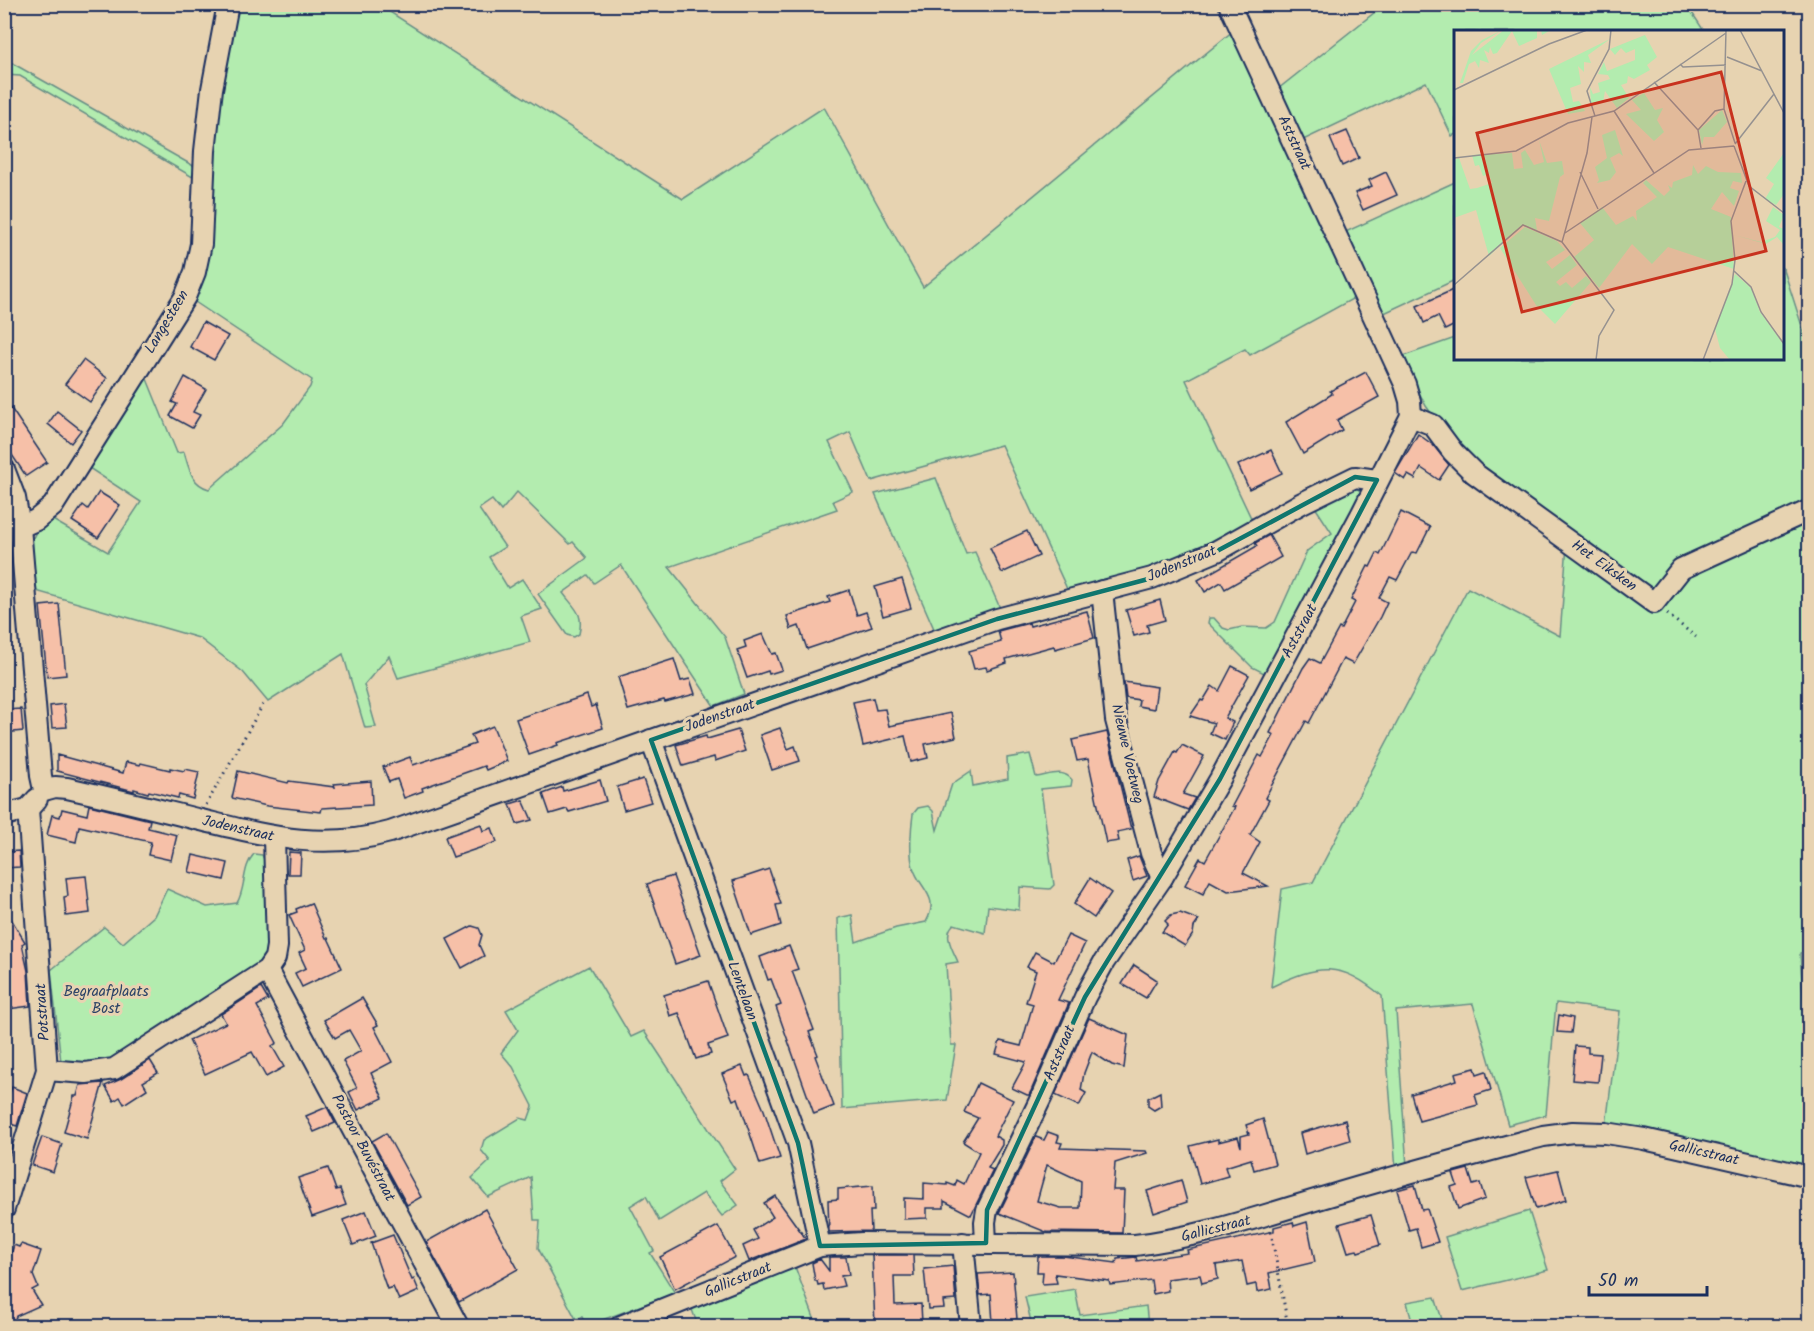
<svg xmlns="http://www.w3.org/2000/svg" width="1814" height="1331" font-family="Kalam,sans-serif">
<rect width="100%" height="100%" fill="#e7d3b1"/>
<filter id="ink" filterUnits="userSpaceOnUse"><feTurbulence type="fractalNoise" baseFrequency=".0167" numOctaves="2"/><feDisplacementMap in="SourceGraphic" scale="12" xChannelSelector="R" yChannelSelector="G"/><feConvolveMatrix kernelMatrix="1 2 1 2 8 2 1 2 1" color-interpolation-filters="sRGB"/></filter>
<g filter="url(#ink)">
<g fill="#b3ecaf" stroke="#678e86" stroke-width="1.5">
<path d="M235,5H379L683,199L824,107L923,287L1233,31L1356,297L1250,355L1245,349L1186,380L1252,520L1185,555L1132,574L1068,591L1001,445L871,481L850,432L829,442L853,492L833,501L837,509L669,567L725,637L744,694L714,706L621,565L594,583L588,575L563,593C575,609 584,613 579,634L574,637L567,635L538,594L587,558L573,542L570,544L517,492L501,511L492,500L479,509L505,547L489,557L508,588L522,579L542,609L521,616L530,642L398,678L389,656L364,685L376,727L365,728L343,654L268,702L243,672L199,638L36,591L31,542L36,532L51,519L108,552L141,502L86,466L145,374L177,453L184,452C189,468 191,484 209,489L283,424L310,387L312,380L189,298Z"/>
<polygon points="1384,5 1687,5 1704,31 1456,32 1456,134 1452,136 1426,82 1299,142 1278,89"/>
<polygon points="5,59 197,168 196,179 20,76 5,75"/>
<polygon points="1455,182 1455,280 1380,315 1343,233"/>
<polygon points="1783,267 1809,348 1809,505 1659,586 1650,589 1481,470 1447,435 1426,406 1401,357 1455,338 1456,358 1782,358"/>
<polygon points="936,478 966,554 975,552 1000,608 935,631 875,494"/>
<polygon points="1354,487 1361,491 1359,500 1268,675 1252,667 1208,623 1209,618 1214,618 1223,628 1229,630 1242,627 1266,628 1275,622 1307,551 1332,533 1315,507"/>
<path d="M1809,516L1810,951L1800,953L1805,1022H1810L1809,1171L1606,1126L1620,1011L1556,1003L1546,1115L1508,1125L1473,1004L1396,1011L1407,1167L1396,1170L1382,996C1340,961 1319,964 1271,987L1282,889L1313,882L1468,588L1560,636L1567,545L1654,609L1683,576Z"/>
<path d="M1030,754L1036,777C1050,775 1063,768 1072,780L1071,786L1041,789L1054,885L1050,889L1020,887L1019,910L988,906L985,933L954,924C942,934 953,950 958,962L946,964L951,1045H956L947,1100L842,1109L838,918L852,915L856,942L896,928L926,922C941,896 919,889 913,867C909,854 911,828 913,814L918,808L928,806L933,811L937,830L952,784L971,771L973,786L1008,779L1007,758Z"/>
<path d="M254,854L262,855L266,864L268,950L260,965L137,1046L92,1067L61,1062L51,970L104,927L123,943L154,916L167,889L207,907L237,903C246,888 242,867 254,854Z"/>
<polygon points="589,966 631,1037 644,1031 735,1169 720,1181 738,1205 722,1216 704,1193 659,1221 646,1196 630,1206 654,1251 650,1253 675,1293 586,1326 582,1317 576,1319 538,1248 540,1220 534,1220 531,1177 488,1197 472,1178 490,1161 481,1150 484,1140 520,1118 528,1120 533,1106 513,1067 501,1053 518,1030 506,1010"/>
<polygon points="1529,1211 1548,1270 1462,1291 1445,1237"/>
<polygon points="794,1264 817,1326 698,1326 691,1307"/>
<polygon points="1075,1289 1080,1315 1146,1306 1148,1326 1032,1326 1025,1297"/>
<polygon points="1435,1297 1444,1326 1413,1326 1407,1302"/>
</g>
<g fill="#f6c0a8" stroke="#1b2f5e" stroke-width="1.5" fill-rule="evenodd">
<polygon points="1347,131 1359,158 1342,166 1330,138"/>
<polygon points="1386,172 1397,195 1363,210 1355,193 1372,186 1369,180"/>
<polygon points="1455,289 1455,325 1445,330 1438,316 1424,323 1417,306"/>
<polygon points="203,322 228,336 214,360 190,347"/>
<polygon points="83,360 107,378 90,402 65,384"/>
<polygon points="1366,372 1379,397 1337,420 1342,430 1303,454 1286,422 1332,394 1330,391"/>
<polygon points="185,377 206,389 193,412 200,415 192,428 170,416 177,404 172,402"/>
<polygon points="4,398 47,462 26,476 4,443"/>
<polygon points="57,411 81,430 71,443 48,424"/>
<polygon points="1418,434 1433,445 1449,465 1439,480 1421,468 1415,479 1408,475 1405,480 1395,473"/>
<polygon points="1271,450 1282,473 1249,489 1238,465"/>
<polygon points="99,492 120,505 98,538 72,521 83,505 88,509"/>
<polygon points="1401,512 1430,527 1417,553 1412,552 1397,580 1390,577 1379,598 1387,602 1380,617 1353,664 1343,659 1309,723 1306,721 1265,798 1269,800 1250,835 1260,842 1243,873 1268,886 1228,891 1210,881 1203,894 1185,885 1200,858 1205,861 1235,807 1232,806 1259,755 1262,757 1274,735 1270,733 1303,668 1310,658 1320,663 1339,628 1341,629 1355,602 1351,600 1368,566 1370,567 1377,553 1380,555"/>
<polygon points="1027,531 1039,556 1002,573 990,548"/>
<polygon points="1269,535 1281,557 1225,589 1221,582 1205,592 1198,580 1257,546 1255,543"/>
<polygon points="902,579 911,608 883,616 875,587"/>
<polygon points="849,590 857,615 866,612 872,627 807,649 799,626 791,629 787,616 830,602 828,597"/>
<polygon points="1160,600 1165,620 1147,625 1149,632 1134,636 1126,610"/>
<polygon points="59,604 66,675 47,677 40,606"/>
<polygon points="1087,611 1094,638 1055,649 1054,646 1006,659 1007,663 987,670 986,667 974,669 969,651 1001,642 998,631 1029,623 1030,626"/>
<polygon points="763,634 772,654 776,653 782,670 769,674 768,671 747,678 737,650 746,647 744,641"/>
<polygon points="674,659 681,681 690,679 695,694 665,702 664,700 628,710 618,677"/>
<polygon points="1232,666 1249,675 1225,718 1233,722 1225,740 1210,733 1214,723 1190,716 1201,700 1203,701 1212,686 1219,691"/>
<polygon points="1124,682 1157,687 1154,709 1138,706 1139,700 1126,698"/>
<polygon points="587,695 591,707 596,705 603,728 557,743 558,745 529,755 516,719"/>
<polygon points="873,698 876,710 885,709 889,726 951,713 956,737 925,744 928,758 911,762 905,736 863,746 853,702"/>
<polygon points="64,704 67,727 52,728 50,706"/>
<polygon points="21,709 23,731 4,733 4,710"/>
<polygon points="493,726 507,761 486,770 484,766 422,788 423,791 404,798 397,779 389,782 383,767 410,757 413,765 475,744 471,735"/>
<polygon points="780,728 788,749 795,746 800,761 772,770 760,735"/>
<polygon points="738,730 745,751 715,761 714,757 683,766 676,745 706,736 707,739"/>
<polygon points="1107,732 1131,829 1117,832 1119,841 1106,843 1088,759 1077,761 1072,740"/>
<polygon points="1182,745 1204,756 1183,794 1195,798 1188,810 1154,797 1159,781 1175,752 1177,753"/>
<polygon points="57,755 123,773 126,762 140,765 141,763 170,770 170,768 184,771 185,769 199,772 193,799 179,795 178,798 149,791 148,793 134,789 134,791 57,771"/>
<polygon points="238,771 288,783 289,781 335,787 334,784 371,781 372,805 322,808 321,812 267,806 232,798"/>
<polygon points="643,779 651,802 624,810 617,787"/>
<polygon points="600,780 606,801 569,812 567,809 550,814 543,794 562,787 563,791"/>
<polygon points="523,800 532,820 517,824 510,804"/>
<polygon points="89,805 150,820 148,828 177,835 171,860 148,855 151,842 79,826 76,842 47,835 52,815 60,817 62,809 87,815"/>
<polygon points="481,824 483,831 492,828 497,842 453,857 445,837"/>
<polygon points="19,851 20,867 4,868 4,852"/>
<polygon points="289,852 301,853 300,874 288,874"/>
<polygon points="193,855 228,863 224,880 189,872"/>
<polygon points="1139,856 1147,876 1133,881 1127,860"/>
<polygon points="769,869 781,904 776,905 781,925 751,935 733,881"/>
<polygon points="86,876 90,913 66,916 64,897 68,896 66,878"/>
<polygon points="673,876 701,955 675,964 647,884"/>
<polygon points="1090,878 1111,893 1094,918 1074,904"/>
<polygon points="311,903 326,938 328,938 342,968 302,987 295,973 306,968 299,953 305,950 289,915 297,912 296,909"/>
<polygon points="4,907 25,942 22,944 28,971 30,1006 8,1009 6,991 8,991 4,974"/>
<polygon points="1180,913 1199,920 1194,927 1193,934 1185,946 1162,932 1168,924 1165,921 1171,915"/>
<polygon points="472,926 479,928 482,935 479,945 484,956 462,968 447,939"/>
<polygon points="1068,935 1085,943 1058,1000 1069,1003 1031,1091 1029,1095 1027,1095 1012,1088 1026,1062 996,1054 1000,1041 1021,1046 1033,1004 1026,1002 1036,971 1027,967 1035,952 1054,962"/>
<polygon points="789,946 798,969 792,971 814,1030 809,1032 818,1055 815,1056 834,1106 814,1114 776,1007 781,1005 771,979 768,980 760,957"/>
<polygon points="1134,965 1157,980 1146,998 1122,984"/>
<polygon points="708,981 728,1038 708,1045 711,1054 696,1059 679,1013 670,1016 664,995"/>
<polygon points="261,988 268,1000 257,1006 277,1043 272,1046 284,1067 266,1077 252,1052 205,1074 189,1040 226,1023 221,1014"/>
<polygon points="362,998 378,1025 374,1027 392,1062 371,1073 383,1098 358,1110 349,1092 357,1088 343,1061 361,1051 349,1030 335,1038 324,1020"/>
<polygon points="1559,1015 1573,1018 1571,1033 1557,1032"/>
<polygon points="1089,1018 1128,1035 1124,1068 1112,1065 1092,1052 1084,1073 1081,1090 1086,1093 1079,1106 1055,1095"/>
<polygon points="1575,1046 1588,1047 1588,1053 1601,1054 1598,1082 1572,1080"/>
<polygon points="150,1060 158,1073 143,1082 147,1089 124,1104 120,1097 114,1101 105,1086 121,1079"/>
<polygon points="742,1066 746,1076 749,1075 764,1110 780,1158 760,1164 738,1098 733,1100 722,1074"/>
<polygon points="1475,1068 1477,1074 1486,1071 1491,1090 1475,1095 1478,1105 1419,1121 1411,1094 1457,1080 1455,1073"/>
<polygon points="103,1083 87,1139 64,1132 74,1096 77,1096 80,1085"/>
<polygon points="978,1083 1013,1100 995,1136 1002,1140 1002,1145 988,1168 993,1170 971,1215 944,1201 944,1208 927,1208 927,1218 904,1219 904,1198 924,1199 924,1183 947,1185 947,1183 955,1186 957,1180 964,1184 979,1152 963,1142 978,1118 964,1112"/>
<polygon points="12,1087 27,1093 17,1126 4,1122 4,1109"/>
<polygon points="1160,1092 1161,1106 1154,1110 1148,1106 1148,1098"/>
<polygon points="327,1107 335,1123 314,1132 306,1116"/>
<polygon points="1263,1119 1275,1164 1254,1170 1251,1159 1225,1167 1228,1176 1200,1184 1190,1146 1218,1139 1218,1142 1238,1137 1241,1147 1241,1136 1249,1134 1246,1125"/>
<polygon points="1345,1120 1350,1140 1305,1154 1300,1133"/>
<path d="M1048,1132L1059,1136L1057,1142L1062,1143L1060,1148L1146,1151L1147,1153L1115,1163L1113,1190H1124L1122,1233L1046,1232L999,1213L1036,1137L1044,1140ZM1047,1165L1081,1181L1080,1208H1061L1037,1201Z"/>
<polygon points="386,1133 421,1197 407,1205 372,1141"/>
<polygon points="42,1137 62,1144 53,1172 32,1165"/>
<polygon points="328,1168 336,1190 340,1189 346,1205 312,1217 298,1178"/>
<polygon points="1468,1169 1473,1185 1480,1183 1485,1199 1458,1209 1451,1187 1457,1185 1453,1173"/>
<polygon points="1558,1170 1566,1200 1536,1209 1526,1177"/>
<polygon points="1181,1180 1187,1202 1154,1213 1147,1191"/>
<polygon points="1415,1185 1422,1210 1427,1209 1438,1242 1421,1247 1416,1228 1409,1230 1397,1190"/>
<polygon points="873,1186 874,1211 870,1211 871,1231 829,1232 828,1200 838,1199 838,1189"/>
<polygon points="775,1196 806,1239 749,1261 743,1246 758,1239 753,1230 773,1217 764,1203"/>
<polygon points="485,1209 518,1269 459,1302 426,1242"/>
<polygon points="366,1211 376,1236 353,1245 343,1220"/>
<polygon points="1371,1215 1380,1245 1358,1252 1357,1250 1348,1252 1339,1224"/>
<polygon points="1293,1222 1294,1226 1307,1222 1315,1262 1269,1273 1272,1289 1257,1292 1256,1284 1247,1286 1242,1261 1216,1265 1218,1279 1202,1283 1200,1275 1167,1279 1168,1291 1153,1294 1151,1280 1110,1285 1109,1281 1055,1274 1057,1283 1042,1284 1043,1272 1037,1272 1038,1256 1063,1256 1116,1263 1117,1259 1136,1257 1137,1261 1188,1253 1187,1250 1274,1231 1274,1227"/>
<polygon points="718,1226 735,1257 675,1289 660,1257"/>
<polygon points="393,1235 412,1280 414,1279 419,1291 399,1300 393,1287 387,1289 371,1243"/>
<polygon points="21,1244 41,1251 33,1275 38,1287 32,1290 41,1305 16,1316 13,1326 4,1326 4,1265 7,1266 14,1245 19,1247"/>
<polygon points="872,1255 913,1255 914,1276 894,1276 895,1305 921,1304 922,1323 875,1326"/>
<polygon points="829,1257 846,1257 849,1275 841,1276 844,1286 824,1290 823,1284 818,1285 817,1281 815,1281 812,1263 820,1259 829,1271"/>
<polygon points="953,1266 956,1300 943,1301 944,1308 928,1309 924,1269"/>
<polygon points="1013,1272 1017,1319 1013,1320 1014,1326 999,1326 999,1322 993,1323 991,1294 980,1295 978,1274"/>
</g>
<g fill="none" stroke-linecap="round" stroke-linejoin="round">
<g stroke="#1b2f5e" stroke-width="24">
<g id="street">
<polyline points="1411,416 1433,425 1453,452 1474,473 1654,603 1681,569 1810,510"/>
<polyline points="4,469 15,498 20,527 41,776 44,790"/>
<polyline points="20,527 36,520 53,506 185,297 195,272 201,244 205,151 212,89 228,4"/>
<polyline points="1102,591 1116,720 1151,853 1162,878"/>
<polyline points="651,740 798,1143 820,1246"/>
<path d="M44,790L55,787L67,788C112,798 156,809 201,820C268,836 321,851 390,832L997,619L1152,578L1217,551L1302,503L1355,477L1377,480"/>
<polyline points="4,815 28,809 37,799"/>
<polyline points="267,970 458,1326"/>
<polyline points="47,1070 86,1073 114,1069 267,970 275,958 277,946 274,838"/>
<polyline points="4,1209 47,1070 28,809"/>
<polyline points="963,1243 971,1326"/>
<polyline points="986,1243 985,1222 987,1210 1042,1096 1085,997 1104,962 1162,878 1220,779 1361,515 1411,416 1410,401 1405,384 1229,4"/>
<path d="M621,1326L820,1246L862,1243L1135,1245C1203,1237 1267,1214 1332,1195C1402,1174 1473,1155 1543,1136L1573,1132L1606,1133L1644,1139L1810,1177"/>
</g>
</g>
<g stroke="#1b2f5e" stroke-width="3" stroke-dasharray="1.5 4.5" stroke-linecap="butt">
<polyline points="1667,614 1696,637"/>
<polyline points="206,805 265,701"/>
<polyline points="1271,1232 1288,1326"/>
</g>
<use href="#street" stroke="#e7d3b1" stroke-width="20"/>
</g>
</g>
<path fill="none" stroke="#0f766e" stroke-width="4.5" stroke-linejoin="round" d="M1355,477L1377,480L1220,779L1085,997L987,1210L986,1243L820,1246L798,1143L651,740L997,619L1152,578L1217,551Z"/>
<g text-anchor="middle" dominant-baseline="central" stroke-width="6" stroke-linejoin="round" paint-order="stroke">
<g font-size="15" fill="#1b2f5e" stroke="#e7d3b1">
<text transform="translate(1294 143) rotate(65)">Aststraat</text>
<text transform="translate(167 322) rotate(-59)">Langesteen</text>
<text transform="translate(1182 564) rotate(-22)">Jodenstraat</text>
<text transform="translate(1604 566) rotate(36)">Het Eiksken</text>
<text transform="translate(1300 631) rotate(-62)">Aststraat</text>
<text transform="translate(720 716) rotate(-19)">Jodenstraat</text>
<text transform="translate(1127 754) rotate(77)">Nieuwe Voetweg</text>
<text transform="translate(238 829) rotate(13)">Jodenstraat</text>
<text transform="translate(742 991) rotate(70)">Lentelaan</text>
<text transform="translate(43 1012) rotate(-94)">Potstraat</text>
<text transform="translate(1060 1053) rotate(-67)">Aststraat</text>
<text transform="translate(363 1148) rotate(62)">Pastoor Buvéstraat</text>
<text transform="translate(1704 1153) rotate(13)">Gallicstraat</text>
<text transform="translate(1216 1229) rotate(-14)">Gallicstraat</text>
<text transform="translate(738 1280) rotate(-22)">Gallicstraat</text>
</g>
<g font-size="15" fill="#2a4266" stroke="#e7d3b1">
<text x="106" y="992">Begraafplaats<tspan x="106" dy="17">Bost</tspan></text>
</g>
</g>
<g transform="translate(1454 30)">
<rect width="330" height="330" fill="#e7d3b1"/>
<path d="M48,0L27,13L18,25L50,0H97L88,5L87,0L83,1V8L65,16L58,1L43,23L39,24L36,17L35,23L30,20L35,33L26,30L25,38L21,31L15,34L9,53H6L17,21L28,10ZM191,5L203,27L193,35L196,40L180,49L174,46L173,53L167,55L175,68L163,78L151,61L149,72L137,74L136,57L139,64L146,62L144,53L156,49L154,45L144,44L150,32L153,41L181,30V19L172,23L167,18L161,25L156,19ZM156,9L134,25L137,33L130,32V42L124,36L127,54L116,58L119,72L125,71L131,81L114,84L95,39ZM190,63L201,80L209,78L203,90L210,102L200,111L172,84L187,80L178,70ZM268,80L273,92L260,107H250L248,115L245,100ZM161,100L169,126L165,123L156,128L162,142L156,150L143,153L145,150L141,137L153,128L148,105ZM85,110L93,133L108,131L110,144L106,147L95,191L81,188L83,200L69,195L35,226L22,180L0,188V130L5,128L16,159L23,158L38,153L35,144L29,146L25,135L21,136L18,125L58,123L60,139L69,138L67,123L71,120L80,135L90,132ZM330,123V164L322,175L311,169L320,154L312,148ZM239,135L244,144L252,136L264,142L287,143L288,153L279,151L276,158L285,161L280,176L268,162L257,179L277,187L280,239L214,217L198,234L178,214L145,258L120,227L140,210L126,193L148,177L162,195L179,186L183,191L182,181L203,167L189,153L192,150L210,166L216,160L214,155L218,158L219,152L238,145ZM319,177L330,185L325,197L330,199V223L329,214L323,207L312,214L280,205L307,212L321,207L326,200L312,191ZM71,197L103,211L111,220L92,232L98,239L116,225L123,235L102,252L106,256L112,252L118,258L132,246L137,252L101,294L82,275L46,218ZM281,244L297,258L306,282L330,315V330H276L266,318L261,299Z" fill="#b3ecaf"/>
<path fill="none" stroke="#959190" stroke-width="1.5" d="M272,0L270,79L281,113M286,0L330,83M273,27L308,41M226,34L229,37L272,35M200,52L244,100M0,60L95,14L133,0M160,81L200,143M141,86L133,61L155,19L157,0M138,87L133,123L108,212L160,280L145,306L142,330M281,114L320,64M280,116L295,156L330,183M247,118L244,100L261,81L270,79M0,128L62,121L114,93L160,81L272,3M126,142L144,179M111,203L235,120L280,116M280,241L297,257L307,282L330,314M0,255L69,195L108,212M249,330L278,254L281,230L277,191L292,151"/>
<path fill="#c8321e" fill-opacity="0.15" stroke="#c8321e" stroke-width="3" d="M267,42L312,221L68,282L23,103Z"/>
<rect width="330" height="330" fill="none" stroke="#1b2f5e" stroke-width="3"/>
</g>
<rect width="1814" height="1331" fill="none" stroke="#e7d3b1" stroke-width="24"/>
<rect x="12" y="12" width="1790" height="1307" fill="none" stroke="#1b2f5e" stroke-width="2" filter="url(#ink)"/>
<path d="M1589 1286v9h118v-9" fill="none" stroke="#1b2f5e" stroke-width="3"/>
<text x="1598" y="1286" font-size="18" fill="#1b2f5e" stroke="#e7d3b1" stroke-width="4.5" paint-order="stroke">50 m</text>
</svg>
